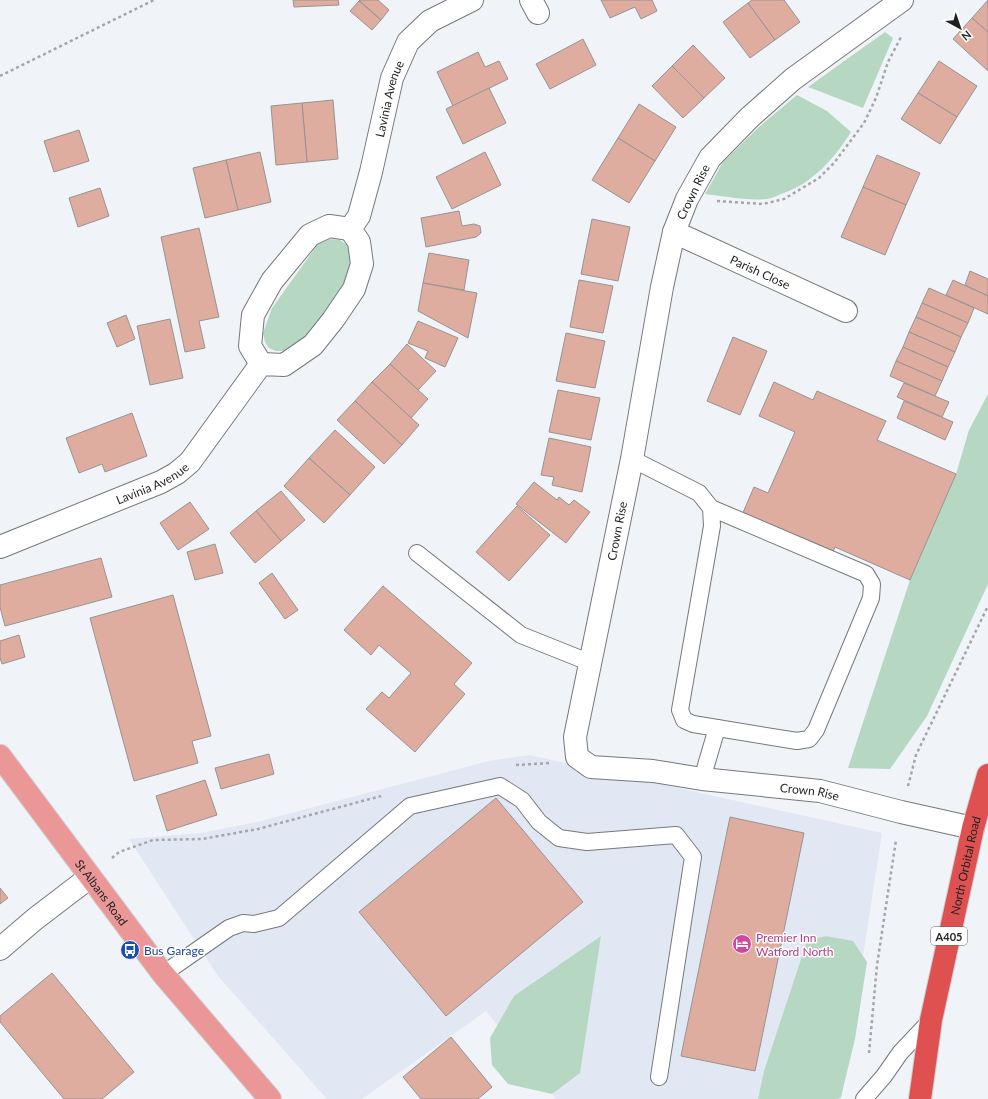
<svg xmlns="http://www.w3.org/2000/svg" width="988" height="1099" font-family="Lato,sans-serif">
<rect width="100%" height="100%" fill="#f0f3f7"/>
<polygon fill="#e1e8f3" points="529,755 882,833 841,1099 556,1099 486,1011 362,1099 327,1099 218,976 129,839 200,833 257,822 489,761"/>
<g fill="#b6d8c2">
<polygon points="885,32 893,38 863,108 808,87"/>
<path d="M797,95L827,111L851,132C834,159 812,184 781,194C776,196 771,199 766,199C748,201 723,196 705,194L723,162L760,126Z"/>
<polygon points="329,239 340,240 347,245 352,257 354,270 340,296 306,338 294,347 284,351 276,351 269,348 265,342 263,333 272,308 318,244"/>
<polygon points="988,394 988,584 927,716 890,769 848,768 910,580 956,474 969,430"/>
<polygon points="601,936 580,1073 552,1094 508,1084 492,1065 490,1038 514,996"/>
<polygon points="826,936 853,941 867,962 855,1039 841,1097 838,1099 758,1099 764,1071 807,941"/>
</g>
<g fill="#deada0" stroke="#989392">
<polygon points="293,0 338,0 339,5 294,7"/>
<polygon points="359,0 378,0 389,10 381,20"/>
<polygon points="601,0 652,0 657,11 641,19 635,7 610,18"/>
<polygon points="752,0 784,0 800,22 775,40 748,3"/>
<polygon points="988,0 988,32 972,18"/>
<polygon points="359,1 381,20 372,30 350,11"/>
<polygon points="748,3 775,40 750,58 723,22"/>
<polygon points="972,18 988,32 988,71 953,39"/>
<polygon points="583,39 596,65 550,89 536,64"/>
<polygon points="693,45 725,78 704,98 672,66"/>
<polygon points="478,52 485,67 499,61 508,79 453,106 437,72"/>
<polygon points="939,61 977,86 957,117 918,93"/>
<polygon points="672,66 704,98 683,118 652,86"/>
<polygon points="489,88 506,123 463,144 446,109"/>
<polygon points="918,93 957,117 940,144 901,119"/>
<polygon points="333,100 338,159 307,162 302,103"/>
<polygon points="302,103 307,162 276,165 271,106"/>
<polygon points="639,104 676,127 655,161 618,138"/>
<polygon points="79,130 89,161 54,172 44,141"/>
<polygon points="618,138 655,161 629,203 592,180"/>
<polygon points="260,152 271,202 238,210 226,160"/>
<polygon points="485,152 501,185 452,209 436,177"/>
<polygon points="877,155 920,173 906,205 863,187"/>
<polygon points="226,160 238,210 205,218 193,168"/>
<polygon points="863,187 906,205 885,255 841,237"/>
<polygon points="100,188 109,216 78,227 69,198"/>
<polygon points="459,211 462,226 474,224 480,226 481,233 476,237 426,247 421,218"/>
<polygon points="592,219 630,227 618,281 581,274"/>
<polygon points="199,228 219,317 199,321 205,348 185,352 161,237"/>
<polygon points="429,253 469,260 464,290 423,283"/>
<polygon points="970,271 988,279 988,296 965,285"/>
<polygon points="579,280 613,286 603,333 570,327"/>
<polygon points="953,280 988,296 988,314 946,295"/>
<polygon points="423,283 477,293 468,338 418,311"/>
<polygon points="929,288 974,308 968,323 922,303"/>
<polygon points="922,303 968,323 961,337 916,317"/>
<polygon points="126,315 135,339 117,347 107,323"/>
<polygon points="916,317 961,337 955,352 909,332"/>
<polygon points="170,319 183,378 150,385 137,326"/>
<polygon points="418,321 458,338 445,367 425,358 428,351 408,343"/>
<polygon points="909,332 955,352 948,367 903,347"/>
<polygon points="566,333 605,341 595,388 556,381"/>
<polygon points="733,337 767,351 740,415 707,401"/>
<polygon points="407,344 436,371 418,390 390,364"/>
<polygon points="903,347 948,367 942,381 896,361"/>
<polygon points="896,361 942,381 935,396 890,376"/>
<polygon points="390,364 428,399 411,418 372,382"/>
<polygon points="372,382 419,425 402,445 355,401"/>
<polygon points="774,382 813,400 817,391 886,421 877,440 956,474 910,580 835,547 832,554 742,515 754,487 768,493 795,432 759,416"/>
<polygon points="904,383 949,402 942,417 897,397"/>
<polygon points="558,390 600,398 591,440 549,432"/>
<polygon points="355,401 402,445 384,464 337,420"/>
<polygon points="904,401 953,422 945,440 897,418"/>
<polygon points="132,413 147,456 105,472 102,464 79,473 66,438"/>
<polygon points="335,430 375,467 350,495 309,458"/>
<polygon points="549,438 591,447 582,492 552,485 554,477 541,475"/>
<polygon points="309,458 350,495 324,523 284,486"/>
<polygon points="534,482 557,500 559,497 569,505 574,500 590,512 566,543 516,504"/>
<polygon points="281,491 305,520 281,541 256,511"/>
<polygon points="190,502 209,529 178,550 160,523"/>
<polygon points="517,506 550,535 509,581 476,552"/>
<polygon points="256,511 281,541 255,563 230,533"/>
<polygon points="215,544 223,573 195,580 187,552"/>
<polygon points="101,558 112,597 5,626 0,607 0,585"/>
<polygon points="272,573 298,610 285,619 259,583"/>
<polygon points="383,586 472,663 454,684 465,694 415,752 366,709 382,692 389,698 411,673 379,645 371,655 344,630"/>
<polygon points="173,595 211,736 192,741 198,763 134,781 90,618"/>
<polygon points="19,635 25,657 2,664 0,658 0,641"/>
<polygon points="269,754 274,774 221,789 215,768"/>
<polygon points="205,780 217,815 167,831 156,796"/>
<polygon points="496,798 583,902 446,1016 359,912"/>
<polygon points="730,817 804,833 755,1071 681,1056"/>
<polygon points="0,888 8,898 0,904"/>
<polygon points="52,973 134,1072 102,1099 64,1099 0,1022 0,1016"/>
<polygon points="451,1037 492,1087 478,1099 421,1099 403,1077"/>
</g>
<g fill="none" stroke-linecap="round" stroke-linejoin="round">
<g stroke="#76787c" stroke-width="18">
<g id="lane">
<polyline points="632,459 699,493 711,508 712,526 680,710 684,720 693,724 797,741 809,739 816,730 871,598 872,584 866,574 711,508"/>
<polyline points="417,553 521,635 591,663"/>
<polyline points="702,779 717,728"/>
<polyline points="163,974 229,928 243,923 254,924 279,918 410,806 500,786 522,800 539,822 559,838 587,842 676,835 693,857 659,1077"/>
<polyline points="864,1099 884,1076 900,1053 931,1020"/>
</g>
</g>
<g stroke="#76787c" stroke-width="24">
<g id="street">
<polyline points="531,0 538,13"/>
<path id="s1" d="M902,0L793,79L750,117L710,158L687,199L674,232L662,287L632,459L575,737L577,757L591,767L653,771L702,779L820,791L901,812L973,828"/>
<path id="s2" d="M674,232L846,311"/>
<polyline points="261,364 250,346 253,315 272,281 310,235 329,226 350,229"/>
<path id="s3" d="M0,547L161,482L177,473L190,462L261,364L284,365L313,345L333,320L354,289L362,264L359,242L350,229L359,216L371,172L392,78L408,42L430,21L472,0"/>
<polyline points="0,949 35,919 90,877"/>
</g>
</g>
<g stroke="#cecece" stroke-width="24">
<g id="primary">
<path id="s4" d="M0,756L163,974L270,1099"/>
</g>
</g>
<g stroke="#cecece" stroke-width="24">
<g id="highway">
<path id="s5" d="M920,1099L931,1020L973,828L988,775"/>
</g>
</g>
<g stroke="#a4a6a9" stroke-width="2.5" stroke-dasharray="3 3" stroke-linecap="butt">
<polyline points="0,76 154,0"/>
<polyline points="717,201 763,204 784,199 819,178 834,163 864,123 876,98 888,62 901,37"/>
<polyline points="516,765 551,763"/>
<polyline points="908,786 916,755 988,606"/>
<polyline points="112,858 119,852 153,840 202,839 258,829 381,796"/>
<polyline points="869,1053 877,965 896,840"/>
</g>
<use href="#lane" stroke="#fff" stroke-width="16"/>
<use href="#street" stroke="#fff" stroke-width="22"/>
<use href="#primary" stroke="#ec9797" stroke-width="22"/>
<use href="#highway" stroke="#df5151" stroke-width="22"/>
</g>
<defs>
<g id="hotel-disc" transform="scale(1)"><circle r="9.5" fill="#d1479c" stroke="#fff"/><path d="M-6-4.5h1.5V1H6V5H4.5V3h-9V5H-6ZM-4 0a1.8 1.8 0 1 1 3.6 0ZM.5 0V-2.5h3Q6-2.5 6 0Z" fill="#fff"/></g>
<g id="bus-disc" transform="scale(1)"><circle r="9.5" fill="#1a4fb4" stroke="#fff"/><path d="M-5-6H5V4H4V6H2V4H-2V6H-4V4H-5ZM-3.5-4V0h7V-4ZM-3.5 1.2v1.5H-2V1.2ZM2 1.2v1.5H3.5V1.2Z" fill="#fff"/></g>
</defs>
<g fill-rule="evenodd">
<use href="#hotel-disc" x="742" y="944"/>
<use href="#bus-disc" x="130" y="950"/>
</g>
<g text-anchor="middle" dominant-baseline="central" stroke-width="3" stroke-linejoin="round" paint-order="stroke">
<rect fill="#fff" stroke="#626364" stroke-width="1" x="931" y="927" width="36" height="18" rx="3"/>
<g font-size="11" font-weight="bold" fill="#1f2021">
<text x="949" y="936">A405</text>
</g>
<g font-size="12" fill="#1f2021" stroke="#fff">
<text stroke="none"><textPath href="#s3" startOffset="659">Lavinia Avenue</textPath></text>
<text transform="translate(693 192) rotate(-64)">Crown Rise</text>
<text stroke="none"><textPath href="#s2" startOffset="95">Parish Close</textPath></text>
<text stroke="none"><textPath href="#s3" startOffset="165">Lavinia Avenue</textPath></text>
<text transform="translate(617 531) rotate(-79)">Crown Rise</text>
<text stroke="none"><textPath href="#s1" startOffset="1104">Crown Rise</textPath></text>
<text stroke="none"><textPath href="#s5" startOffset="238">North Orbital Road</textPath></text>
<text stroke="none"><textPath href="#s4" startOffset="170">St Albans Road</textPath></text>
</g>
<g font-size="12" fill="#b23c85" stroke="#fff" text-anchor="start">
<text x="756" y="937">Premier Inn<tspan x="756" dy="14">Watford North</tspan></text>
</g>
<g font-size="12" fill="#164399" stroke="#fff" text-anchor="start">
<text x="144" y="950">Bus Garage</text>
</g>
</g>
<g transform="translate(960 28) rotate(140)" stroke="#ffffff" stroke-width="3" paint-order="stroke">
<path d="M0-3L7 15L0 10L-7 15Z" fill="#1f2021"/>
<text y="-6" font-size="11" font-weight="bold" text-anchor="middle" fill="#1f2021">N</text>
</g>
</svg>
